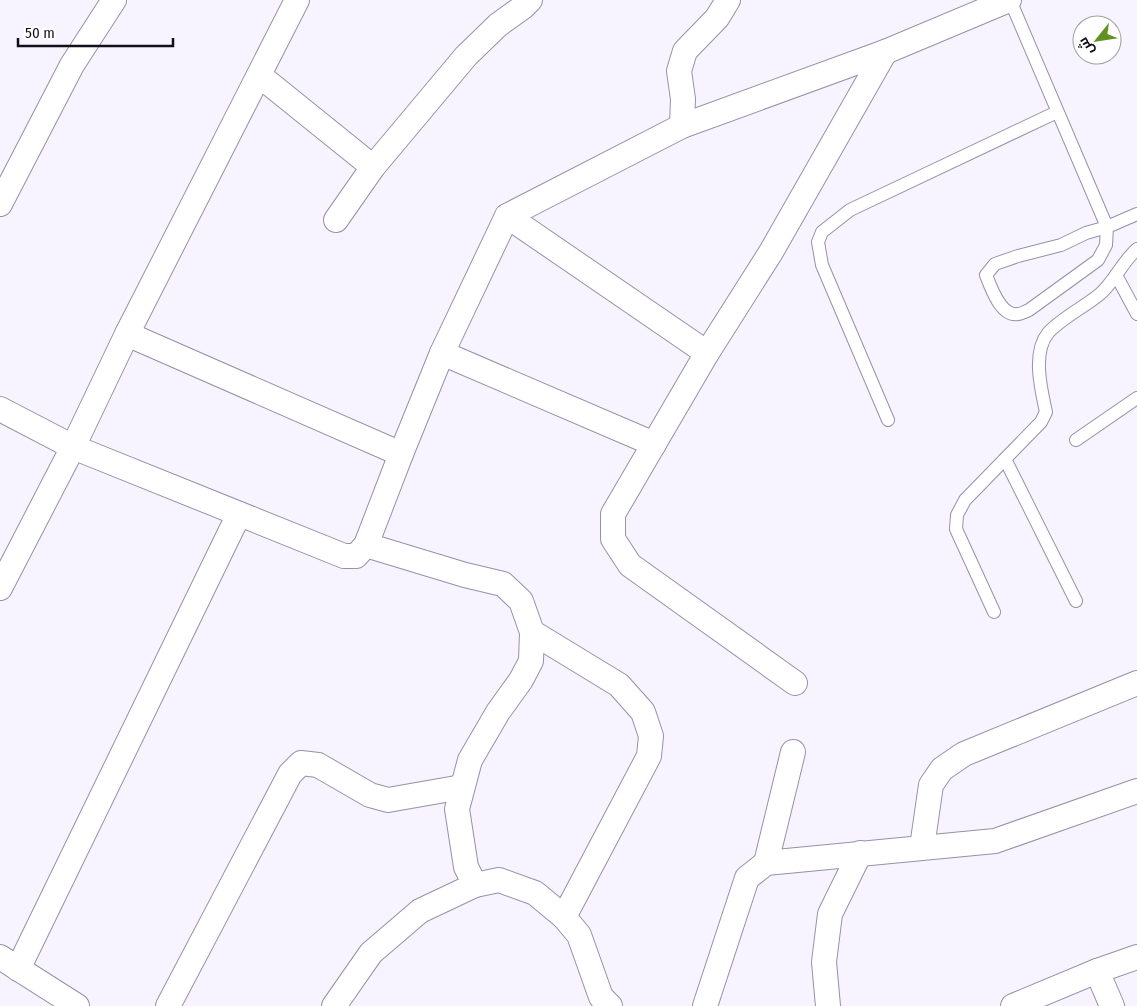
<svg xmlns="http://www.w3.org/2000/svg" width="1137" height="1006" font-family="'Fira Sans Condensed',Cairo,sans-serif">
<rect width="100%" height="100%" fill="#f7f4ff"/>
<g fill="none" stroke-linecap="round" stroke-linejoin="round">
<g stroke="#9790a8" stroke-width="14">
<g id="lane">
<path d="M1010,0L1107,227L1106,245L1098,260L1029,310C1026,311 1021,314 1018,314C1001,317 991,288 986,275L995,264L1018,256L1061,245L1086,233L1107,227L1137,214"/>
<polyline points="1116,275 1137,314"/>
<polyline points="888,420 822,265 818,242 822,232 850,210 1057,112"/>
<polyline points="1076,440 1137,398"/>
<polyline points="1005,459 1076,601"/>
<path d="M994,612L956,529L957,515L965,500L1041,422L1046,412C1041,389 1032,353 1048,333C1060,319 1086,306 1100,294C1115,281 1122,262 1137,249"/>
</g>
</g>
<g stroke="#9790a8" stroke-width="26">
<g id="street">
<polyline points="259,75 373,167"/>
<polyline points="682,126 683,99 679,71 685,51 717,18 728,0"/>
<polyline points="0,204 72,65 114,0"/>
<polyline points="507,216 707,353"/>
<polyline points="336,220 373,167 466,56 498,25 523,7 530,0"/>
<polyline points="127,334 401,454"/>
<polyline points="442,353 654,444"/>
<polyline points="0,409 73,447 344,556 356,556 366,545 401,454 442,353 507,216 682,126 885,52 1009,0"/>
<polyline points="366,545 465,575 503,584 521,601 532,632 531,661 521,680 498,712 470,760 457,809 466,867 475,885"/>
<polyline points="0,588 73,447 127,334 297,0"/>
<polyline points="532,632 619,685 643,712 651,736 649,756 564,917"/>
<polyline points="795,683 630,565 613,539 613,514 707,353 771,252 885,52"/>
<polyline points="922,847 931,785 942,769 964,754 1137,683"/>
<polyline points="766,863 793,752"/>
<polyline points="0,957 77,1006"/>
<polyline points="18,969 239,514"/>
<polyline points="1097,971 1112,1006"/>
<polyline points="168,1006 290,774 301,763 318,765 370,795 388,800 462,787"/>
<polyline points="334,1006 371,953 420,911 475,885 499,880 535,893 564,917 579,935 601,997 610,1006"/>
<polyline points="705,1006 747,878 766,863 995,841 1137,791"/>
<polyline points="828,1006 824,962 830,914 860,853"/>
<polyline points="1013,1006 1097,971 1137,957"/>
</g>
</g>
<use href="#lane" stroke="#fff" stroke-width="12"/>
<use href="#street" stroke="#fff" stroke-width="24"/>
</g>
<g transform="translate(1097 40) rotate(240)"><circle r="24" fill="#ffffff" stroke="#a09fa3"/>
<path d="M0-4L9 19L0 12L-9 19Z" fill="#639022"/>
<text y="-8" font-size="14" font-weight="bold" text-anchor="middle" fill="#110f18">ش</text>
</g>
<path d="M18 38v8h155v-8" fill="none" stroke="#110f18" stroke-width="2.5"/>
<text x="25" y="38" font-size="15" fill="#110f18" stroke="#ffffff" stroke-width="4" paint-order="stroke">50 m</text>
</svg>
